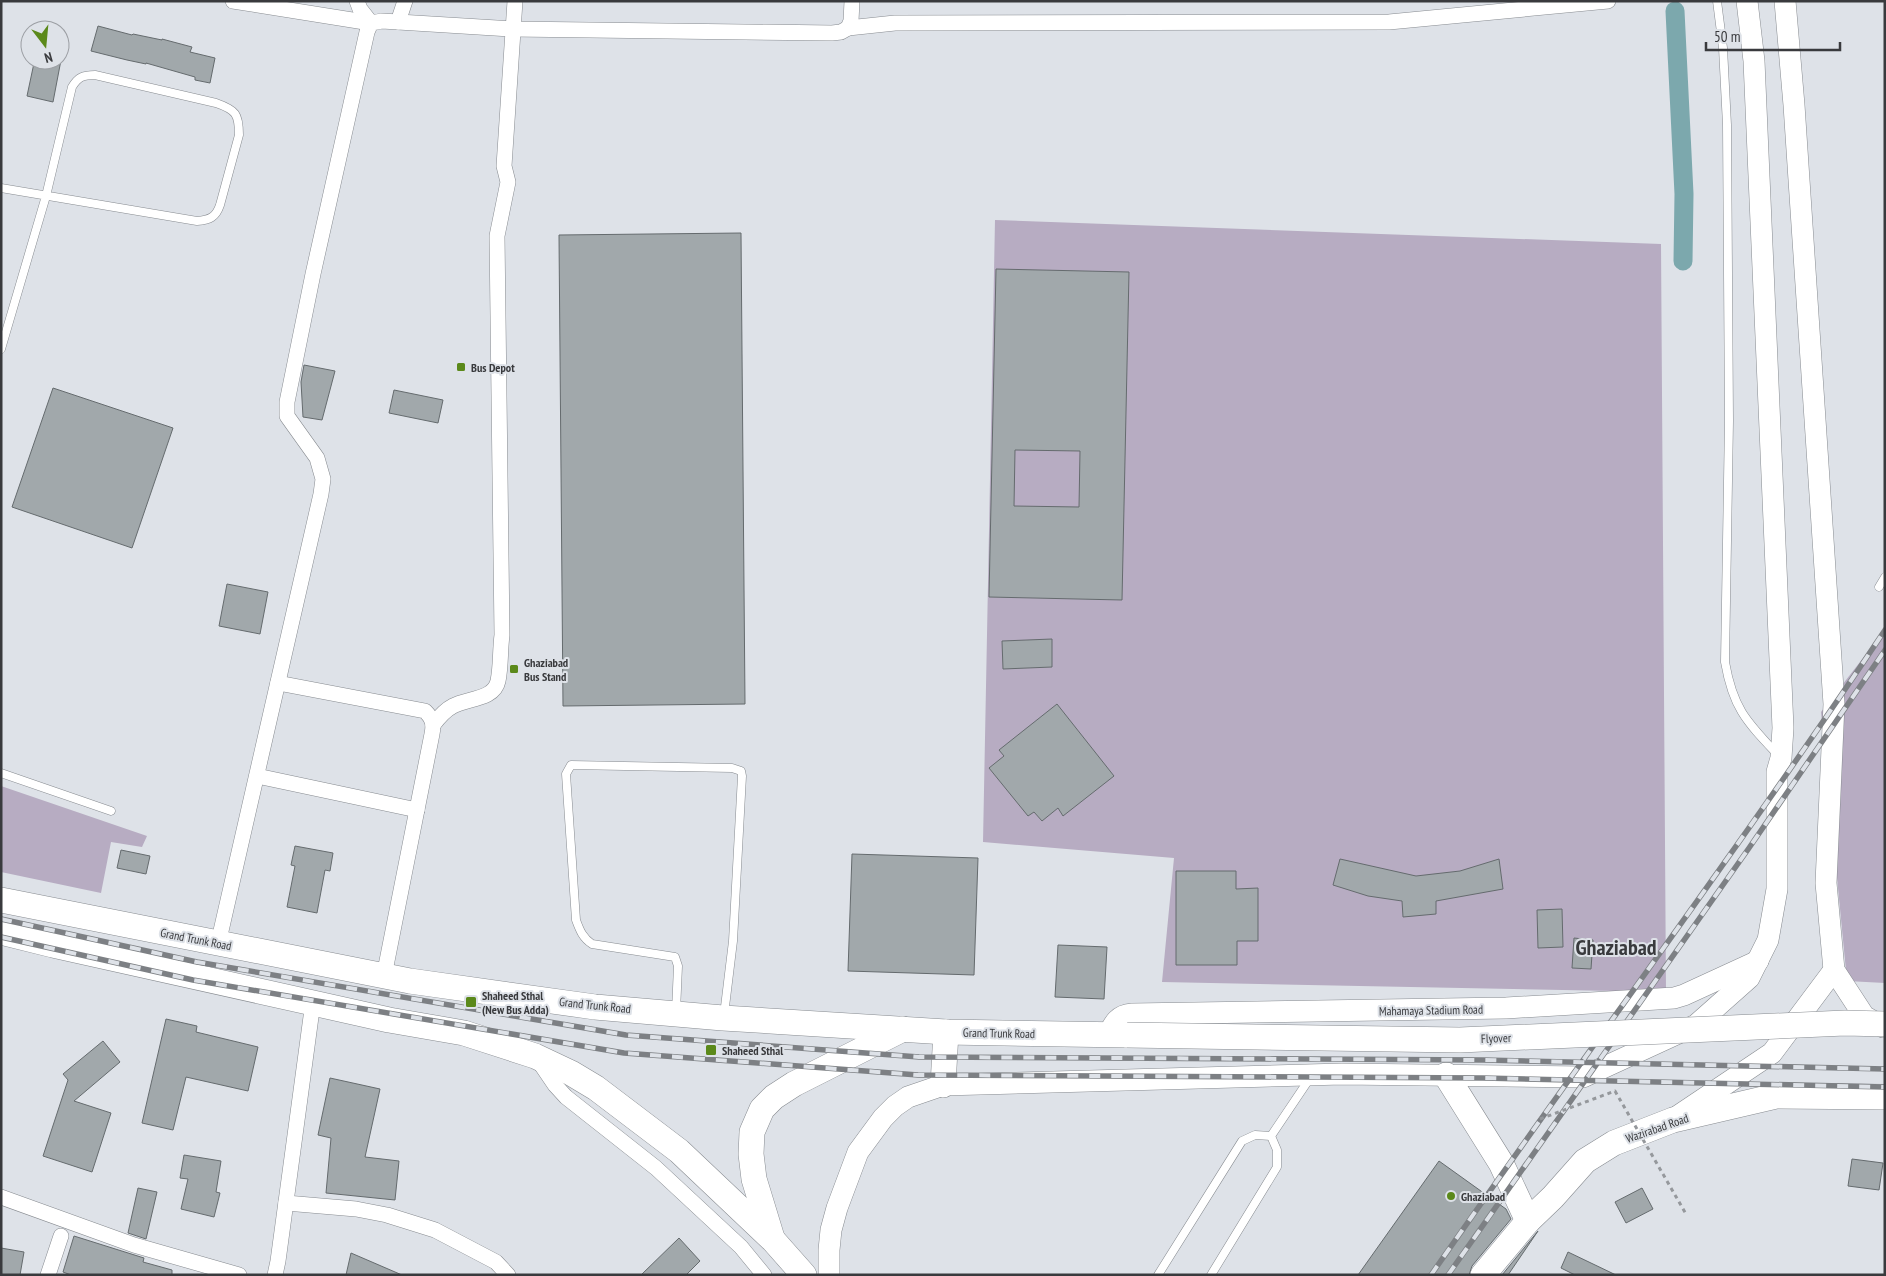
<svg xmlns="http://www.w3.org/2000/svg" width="1886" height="1276" font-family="'PT Sans Narrow',sans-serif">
<rect width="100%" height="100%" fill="#dee2e8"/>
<g fill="#b7acc2">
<polygon points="995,220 1661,244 1666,992 1162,982 1174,858 983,842"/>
<polygon points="1885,630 1885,983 1847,981 1821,712"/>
<polygon points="1,786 147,836 142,847 111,842 101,893 1,872"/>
</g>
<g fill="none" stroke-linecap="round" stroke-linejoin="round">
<polyline stroke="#7ca8ad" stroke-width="19" points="1675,11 1684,194 1683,261"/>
</g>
<g fill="#a1a8ab" stroke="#656b6e" fill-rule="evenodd">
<polygon points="98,26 132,35 133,34 162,40 162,39 192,47 190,52 215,58 210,83 195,80 195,77 146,63 146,64 127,60 91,51"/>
<polygon points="42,60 61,60 53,102 27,96 34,63 42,64"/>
<polygon points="741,233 745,704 563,706 559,235"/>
<path d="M996,269L1129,272L1122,600L989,597ZM1015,450L1080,451L1079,507L1014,506Z"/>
<polygon points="304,365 335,371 322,420 303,417 301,382"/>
<polygon points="53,388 173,428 132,548 12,507"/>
<polygon points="394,390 443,400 438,423 389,413"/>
<polygon points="227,584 268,592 260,634 219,626"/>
<polygon points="1052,639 1052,667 1003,669 1002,641"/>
<polygon points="1057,704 1114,776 1063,816 1058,808 1042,821 1034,812 1028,816 989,768 1004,756 999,750"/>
<polygon points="295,846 333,853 330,871 325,870 317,913 287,907 295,866 291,865"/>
<polygon points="121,850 150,856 146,874 117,868"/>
<polygon points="852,854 978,858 974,975 848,971"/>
<polygon points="1340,859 1416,876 1460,871 1499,859 1503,889 1436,901 1436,914 1403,917 1402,901 1368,896 1333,885"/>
<polygon points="1176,871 1236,871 1236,889 1258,888 1258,941 1237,941 1237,965 1176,965"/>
<polygon points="1562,909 1563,947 1538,948 1537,910"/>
<polygon points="1574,938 1593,940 1591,969 1572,968"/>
<polygon points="1058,945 1107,947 1104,999 1055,997"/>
<polygon points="166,1019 197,1026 196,1032 258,1047 248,1091 186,1077 173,1130 142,1123"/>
<polygon points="103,1041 120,1062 74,1101 111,1113 92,1172 43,1156 68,1080 63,1074"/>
<polygon points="330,1078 380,1089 365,1157 399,1161 395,1200 326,1193 331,1138 318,1135"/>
<polygon points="184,1155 221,1161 216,1192 220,1193 214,1217 181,1209 188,1179 180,1178"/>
<polygon points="1852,1159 1883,1163 1879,1190 1848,1186"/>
<polygon points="1439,1161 1506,1209 1511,1219 1472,1266 1469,1275 1358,1275"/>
<polygon points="138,1188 157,1192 146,1239 128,1233"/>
<polygon points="1642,1188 1653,1209 1626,1223 1615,1202"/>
<polygon points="1538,1231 1508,1275 1502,1275"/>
<polygon points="74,1236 144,1258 143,1262 172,1270 172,1275 71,1275 63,1272"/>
<polygon points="679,1238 700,1261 686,1275 641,1275"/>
<polygon points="1,1248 24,1252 20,1275 1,1275"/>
<polygon points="1568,1252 1616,1275 1575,1275 1561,1268"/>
<polygon points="351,1253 402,1275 346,1275"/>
</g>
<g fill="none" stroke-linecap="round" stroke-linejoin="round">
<g stroke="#878b90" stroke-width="9">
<g id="service">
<path d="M1717,1L1723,48L1727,125L1729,421L1725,662C1733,708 1746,721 1777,754"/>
<path d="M1,188L197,221C210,220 216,217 220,205L239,135C239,114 236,110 216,103L95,75C83,75 78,77 72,87L46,196L1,349"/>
<polyline points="1879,587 1885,577"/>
<polyline points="1,773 111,811"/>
<path d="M676,1011L678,966L675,957L592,944C583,938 580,931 576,920L566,774L571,765L732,768L741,771L742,776L733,941L724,1015"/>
<polyline points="1158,1275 1242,1141 1255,1135 1271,1136"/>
<polyline points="1211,1275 1277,1167 1277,1150 1271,1136 1310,1078"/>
</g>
</g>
<g stroke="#878b90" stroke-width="16">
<g id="minor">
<polyline points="233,1 371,23"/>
<polyline points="357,1 360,9 371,23"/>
<polyline points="398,22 405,1"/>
<polyline points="848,28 895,23 1389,22 1608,1"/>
<path d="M278,683L425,711C433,719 434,724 432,734L384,976"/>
<path d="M433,725C439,717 445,710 453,706C467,698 494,700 498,681C501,667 500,650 502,635L497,236L508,182L504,166L515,1"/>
<polyline points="257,776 417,810"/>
<polyline points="218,944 321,494 323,479 317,458 287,416 287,402 313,274 367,32 371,23 382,21 512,29 832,33 841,32 848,28 851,21 852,1"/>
<polyline points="538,1060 555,1085 566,1097 656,1168 741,1247 764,1275"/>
<polyline points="1,1197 134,1245 239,1275"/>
<polyline points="286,1203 356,1209 387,1215 435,1230 496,1262 508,1275"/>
<polyline points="48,1275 61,1236"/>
<polyline points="275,1275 278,1261 313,1002"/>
</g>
</g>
<g stroke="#878b90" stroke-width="22">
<g id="secondary">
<polyline points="1785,1 1794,105 1834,704 1826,883 1834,970 1864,1016 1883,1027"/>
<path d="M1108,1035C1114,1023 1118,1015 1132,1014L1506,1008L1674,998L1684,995L1758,961"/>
<polyline points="1678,1116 1772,1053 1834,970"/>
<polyline points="829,1275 829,1250 831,1230 837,1208 858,1152 883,1118 895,1106 908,1097 943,1085 1342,1074 1583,1077 1696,1025 1749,978 1768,940 1777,889 1777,772 1781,758 1783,728 1754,61 1747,1"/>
</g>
</g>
<g stroke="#878b90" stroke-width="26">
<g id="trunk">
<polyline points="1,900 410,981 595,1007 723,1018 946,1032 1127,1035"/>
<polyline points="1,932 53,945 389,1020 464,1033 535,1056 571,1073 596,1088 679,1151 773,1240 804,1275"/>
<polyline points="1446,1075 1501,1163 1528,1221"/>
<polyline points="943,1085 946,1032"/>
<polyline points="772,1238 754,1179 751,1154 752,1132 762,1109 774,1097 794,1084 903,1029"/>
<polyline points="1483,1275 1528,1221 1553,1197 1585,1161 1614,1143 1673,1120 1776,1096 1885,1097"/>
</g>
</g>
<use href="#service" stroke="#fff" stroke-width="8"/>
<use href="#minor" stroke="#fff" stroke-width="15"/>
<use href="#secondary" stroke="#fff" stroke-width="21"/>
<use href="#trunk" stroke="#fff" stroke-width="25"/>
<g stroke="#7d8084" stroke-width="5.5">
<g id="rail">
<polyline points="1,919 197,962 626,1035 919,1057 1483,1060 1885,1069"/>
<polyline points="1,937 193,980 624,1053 918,1075 1483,1078 1885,1087"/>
<path d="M1431,1275C1581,1059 1739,849 1885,630"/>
<polyline points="1448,1275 1749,848 1885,650"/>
</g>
</g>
<use href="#rail" stroke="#dee2e8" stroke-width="4" stroke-dasharray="11" stroke-linecap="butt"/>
<g stroke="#878b90" stroke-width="26" stroke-linecap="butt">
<polyline id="trunk-bridge" points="1127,1035 1460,1040 1845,1023 1885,1024"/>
</g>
<polyline stroke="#95989c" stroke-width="3" stroke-dasharray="4 4" stroke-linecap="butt" points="1540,1119 1615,1091 1686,1214"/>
<use href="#trunk-bridge" stroke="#fff" stroke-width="25"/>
</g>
<g fill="#5b891a" stroke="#dee2e8" stroke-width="2">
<rect x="456" y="362" width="10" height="10" rx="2.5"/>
<rect x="509" y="664" width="10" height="10" rx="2.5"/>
<rect x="465" y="996" width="12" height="12" rx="2.5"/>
<rect x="705" y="1044" width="12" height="12" rx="2.5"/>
<circle cx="1451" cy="1196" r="5"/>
</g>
<g text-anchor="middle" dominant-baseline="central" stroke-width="4" stroke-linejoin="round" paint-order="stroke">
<g font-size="12" font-weight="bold" fill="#393a3d" stroke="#dee2e8" text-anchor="start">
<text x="471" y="367">Bus Depot</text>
<text x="524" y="662">Ghaziabad<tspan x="524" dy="14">Bus Stand</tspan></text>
<text x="482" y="995">Shaheed Sthal<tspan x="482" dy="14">(New Bus Adda)</tspan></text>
<text x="722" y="1050">Shaheed Sthal</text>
<text x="1461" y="1196">Ghaziabad</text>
</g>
<g font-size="12" fill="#393a3d" stroke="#dee2e8">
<text transform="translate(196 939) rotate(11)">Grand Trunk Road</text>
<text transform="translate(595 1005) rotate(6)">Grand Trunk Road</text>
<text transform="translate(1431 1010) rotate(-1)">Mahamaya Stadium Road</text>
<text transform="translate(999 1033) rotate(1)">Grand Trunk Road</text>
<text transform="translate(1496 1038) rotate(-2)">Flyover</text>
<text transform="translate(1657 1128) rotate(-19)">Wazirabad Road</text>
</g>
<g font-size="22" font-weight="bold" fill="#393a3d" stroke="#dee2e8">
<text x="1616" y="947">Ghaziabad</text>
</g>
</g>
<rect width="1886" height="1276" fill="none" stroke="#393a3d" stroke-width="5"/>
<g transform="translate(45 45) rotate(164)"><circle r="24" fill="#dee2e8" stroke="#9c9fa4"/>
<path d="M0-4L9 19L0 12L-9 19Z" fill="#5b891a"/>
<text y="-8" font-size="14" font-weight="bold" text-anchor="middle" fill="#393a3d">N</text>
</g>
<path d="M1706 42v8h134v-8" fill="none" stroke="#393a3d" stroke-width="2.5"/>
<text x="1714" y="42" font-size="15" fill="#393a3d" stroke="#dee2e8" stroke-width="4" paint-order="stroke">50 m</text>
</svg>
